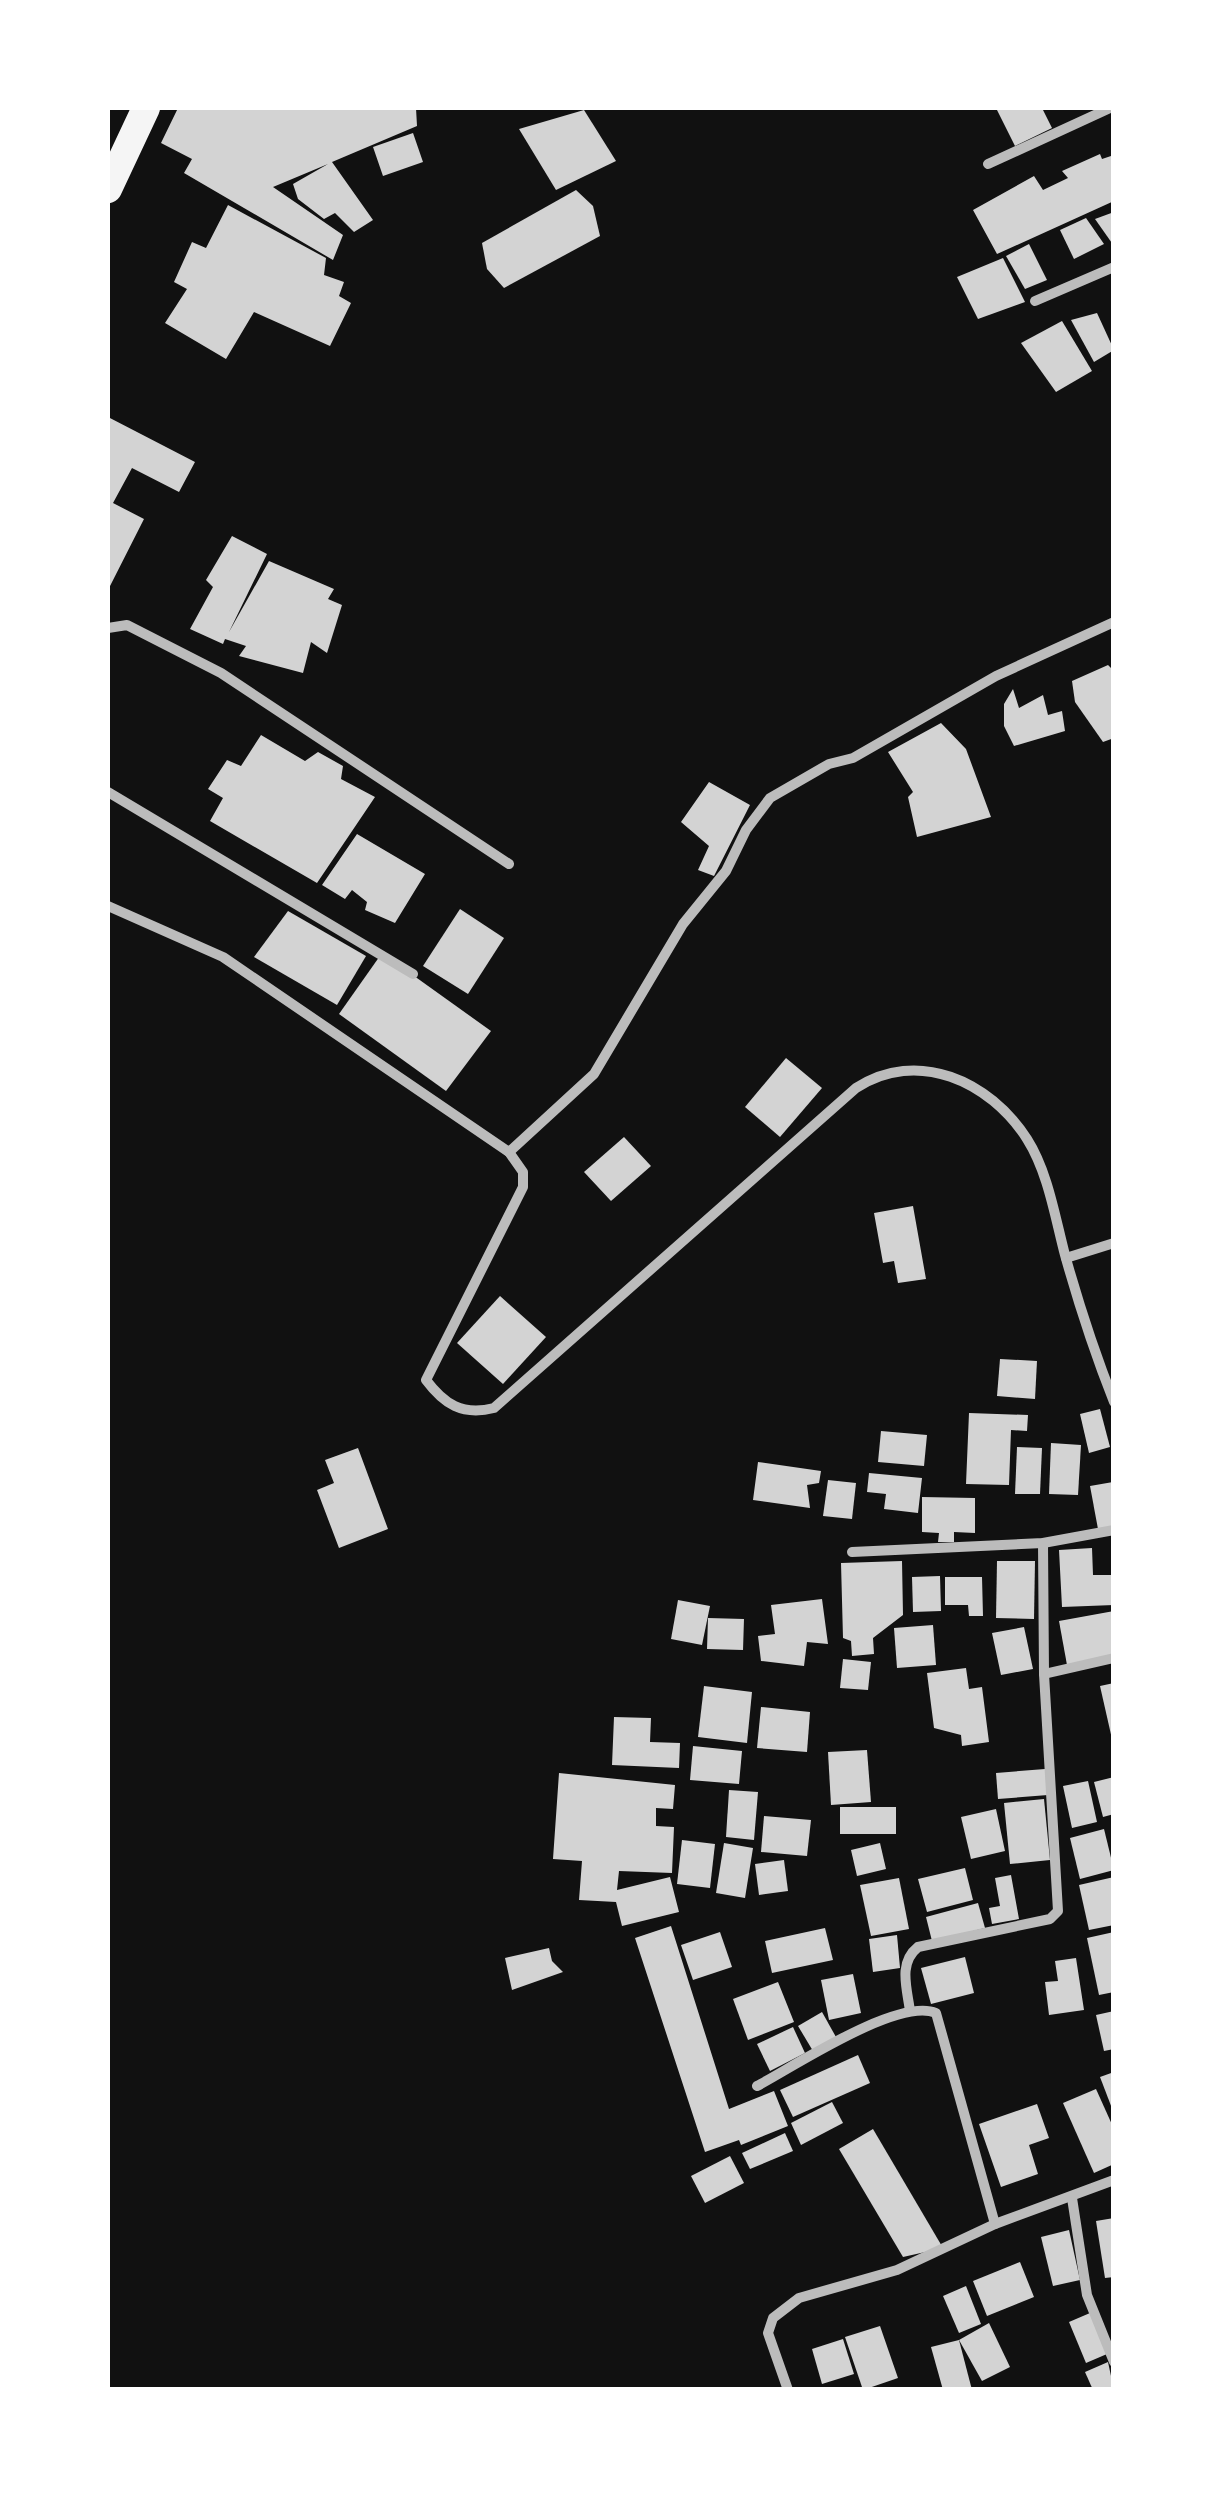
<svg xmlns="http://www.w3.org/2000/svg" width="1221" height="2497" font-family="Poppins,sans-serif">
<rect width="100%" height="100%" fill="#111"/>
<g fill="#d3d3d3">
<polygon points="178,108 416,108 417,126 332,162 373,220 354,232 335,213 324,219 298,199 293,184 328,164 273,187 343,235 333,260 184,173 192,159 161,143"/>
<polygon points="996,108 1042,108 1052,128 1015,146"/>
<polygon points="584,110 616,161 556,190 519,129"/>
<polygon points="413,133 423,162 383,176 373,147"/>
<polygon points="1100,154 1102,159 1114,155 1114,201 997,254 973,210 1034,176 1043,190 1068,178 1062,171"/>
<polygon points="576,190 593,206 600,236 504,288 487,269 482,243"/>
<polygon points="228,205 326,258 324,275 344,282 339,296 351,303 330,346 254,312 226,359 165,323 187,289 174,282 192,242 206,248"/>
<polygon points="1114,212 1114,246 1095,219"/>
<polygon points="1086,218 1104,244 1074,259 1060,230"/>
<polygon points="1029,244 1047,280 1025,289 1006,256"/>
<polygon points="1003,258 1025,302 978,319 957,277"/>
<polygon points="1097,313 1114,350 1094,362 1071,320"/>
<polygon points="1062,321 1092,371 1056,392 1021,343"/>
<polygon points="108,417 195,462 179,492 132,468 113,503 144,519 108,590"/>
<polygon points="232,536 267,554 229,632 269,561 334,589 328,599 342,605 327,653 311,642 303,673 239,656 246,646 225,639 223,644 190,629 213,587 206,580"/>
<polygon points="1108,665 1114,671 1114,738 1103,742 1075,702 1072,681"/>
<polygon points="1013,689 1019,708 1043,695 1048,715 1062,711 1065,731 1014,746 1004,726 1004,704"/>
<polygon points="941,723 966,749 991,817 917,837 908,797 913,792 888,752"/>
<polygon points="261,735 305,761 318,752 343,766 341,779 375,797 317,883 210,821 223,798 208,789 227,760 241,766"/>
<polygon points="709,782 750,805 714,876 698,870 709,846 681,822"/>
<polygon points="357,834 425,874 395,923 365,910 367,902 352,890 345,899 322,885"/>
<polygon points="460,909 504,938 468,994 423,966"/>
<polygon points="288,911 366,956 337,1005 254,957"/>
<polygon points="382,953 491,1031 446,1091 339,1014"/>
<polygon points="786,1058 822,1088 780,1137 745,1107"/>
<polygon points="624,1137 651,1166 611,1201 584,1172"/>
<polygon points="913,1206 926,1279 898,1283 894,1261 883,1263 874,1213"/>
<polygon points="500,1296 546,1337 503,1384 457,1343"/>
<polygon points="1000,1359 1037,1361 1035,1399 997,1396"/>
<polygon points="1100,1409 1110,1447 1089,1453 1080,1414"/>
<polygon points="969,1413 1028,1415 1027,1431 1011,1430 1009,1485 966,1484"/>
<polygon points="881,1431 927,1435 924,1466 878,1462"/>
<polygon points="1051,1443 1081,1445 1078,1495 1049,1494"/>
<polygon points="1017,1447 1042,1448 1040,1494 1015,1494"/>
<polygon points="358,1448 388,1529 339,1548 317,1490 334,1483 325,1460"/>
<polygon points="758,1462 821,1471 819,1483 807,1485 810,1508 753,1500"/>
<polygon points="869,1473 922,1478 918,1513 884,1509 886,1494 867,1492"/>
<polygon points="828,1480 856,1483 852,1519 823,1516"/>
<polygon points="1113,1482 1114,1527 1098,1529 1090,1486"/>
<polygon points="922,1497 975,1498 975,1533 954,1532 954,1542 938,1542 939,1533 922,1532"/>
<polygon points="1092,1548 1093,1575 1114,1575 1114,1605 1062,1607 1059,1550"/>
<polygon points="902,1561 903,1615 873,1638 874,1654 852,1656 851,1641 843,1638 841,1563"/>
<polygon points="997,1561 1035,1561 1034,1619 996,1618"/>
<polygon points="940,1576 941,1611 913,1612 912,1577"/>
<polygon points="945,1577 982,1577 983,1616 969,1616 968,1605 945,1605"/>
<polygon points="822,1599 828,1644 807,1642 804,1666 761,1661 758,1636 775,1634 771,1605"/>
<polygon points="678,1600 710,1606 702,1645 671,1639"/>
<polygon points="1114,1611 1114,1657 1067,1665 1059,1621"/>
<polygon points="708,1618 744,1619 743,1650 707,1649"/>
<polygon points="933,1625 936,1665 897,1668 894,1628"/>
<polygon points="1024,1627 1033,1669 1001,1675 992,1633"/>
<polygon points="843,1659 871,1662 868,1690 840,1688"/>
<polygon points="966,1668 969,1689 982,1687 989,1742 962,1746 961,1735 934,1728 927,1673"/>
<polygon points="1114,1683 1114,1739 1112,1739 1100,1686"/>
<polygon points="704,1686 752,1692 747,1743 698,1737"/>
<polygon points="761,1707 810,1712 807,1752 757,1748"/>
<polygon points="614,1717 651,1718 650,1742 680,1743 679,1768 612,1765"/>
<polygon points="693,1746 742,1751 739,1784 690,1780"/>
<polygon points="867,1750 871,1802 831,1805 828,1752"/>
<polygon points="1045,1769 1048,1795 998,1799 996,1773"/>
<polygon points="559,1773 675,1785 673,1809 656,1808 656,1826 674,1827 672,1873 619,1871 617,1890 670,1877 679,1912 622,1926 616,1902 579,1900 582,1861 553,1859"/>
<polygon points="1114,1777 1114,1814 1103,1817 1094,1782"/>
<polygon points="1088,1781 1097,1822 1072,1828 1063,1786"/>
<polygon points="729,1790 758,1792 754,1840 726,1837"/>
<polygon points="1044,1799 1050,1860 1010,1864 1004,1803"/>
<rect x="840" y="1807" width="56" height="27"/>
<polygon points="996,1809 1005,1851 971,1859 961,1817"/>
<polygon points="764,1816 811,1820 807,1856 761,1852"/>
<polygon points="1104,1829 1114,1870 1080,1879 1070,1838"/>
<polygon points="682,1840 715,1844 710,1888 677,1884"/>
<polygon points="724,1843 753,1848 745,1898 716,1893"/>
<polygon points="880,1843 886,1869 857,1876 851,1850"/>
<polygon points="784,1860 788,1891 759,1895 755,1864"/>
<polygon points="965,1868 973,1900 927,1912 918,1879"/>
<polygon points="1011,1875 1019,1919 992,1924 989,1908 1000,1906 995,1878"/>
<polygon points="1114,1877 1114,1925 1089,1930 1079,1885"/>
<polygon points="899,1878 909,1929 871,1936 860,1885"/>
<polygon points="978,1903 985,1928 932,1941 926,1917"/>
<polygon points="671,1926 729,2109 774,2091 788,2126 741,2145 739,2140 705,2152 635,1938"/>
<polygon points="825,1928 833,1960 772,1973 765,1941"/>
<polygon points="720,1932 732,1967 693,1980 681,1945"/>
<polygon points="1114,1932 1114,1992 1099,1995 1087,1938"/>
<polygon points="897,1935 900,1968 873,1972 869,1939"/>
<polygon points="549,1948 552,1961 563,1972 512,1990 505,1958"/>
<polygon points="965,1957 974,1993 931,2004 921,1968"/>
<polygon points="1076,1958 1084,2010 1049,2015 1045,1982 1058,1981 1055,1961"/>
<polygon points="853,1974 861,2013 829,2020 821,1980"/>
<polygon points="778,1982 794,2022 748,2040 733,1999"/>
<polygon points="1114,2011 1114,2049 1104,2051 1096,2015"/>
<polygon points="822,2012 836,2037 813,2051 798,2026"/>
<polygon points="793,2027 805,2053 770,2071 757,2044"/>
<polygon points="858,2055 870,2083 793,2117 780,2090"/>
<polygon points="1114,2072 1114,2111 1113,2111 1100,2077"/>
<polygon points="1096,2089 1114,2129 1114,2164 1094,2173 1063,2103"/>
<polygon points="832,2102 843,2123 801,2145 791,2123"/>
<polygon points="1037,2104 1049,2138 1029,2145 1038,2174 1001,2187 979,2124"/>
<polygon points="873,2129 943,2248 903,2257 839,2149"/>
<polygon points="785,2133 793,2151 750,2169 742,2153"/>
<polygon points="730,2156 744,2183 705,2203 691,2176"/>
<polygon points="1114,2218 1114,2277 1105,2278 1096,2221"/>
<polygon points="1069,2230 1080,2280 1053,2286 1041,2237"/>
<polygon points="1020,2262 1034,2297 987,2316 973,2281"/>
<polygon points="966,2286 981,2324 959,2333 943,2296"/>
<polygon points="1090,2313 1107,2354 1086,2363 1069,2322"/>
<polygon points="989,2323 1010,2367 982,2381 959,2340"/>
<polygon points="880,2326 898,2378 863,2390 845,2337"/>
<polygon points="843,2339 854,2374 822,2384 812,2349"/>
<polygon points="959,2340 972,2390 943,2390 931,2347"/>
<polygon points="1108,2362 1114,2390 1093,2390 1085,2372"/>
</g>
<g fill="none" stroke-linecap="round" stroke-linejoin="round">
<g stroke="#bcbcbc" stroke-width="10">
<polyline points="988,164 1110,108"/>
<polyline points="1035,301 1114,267"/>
<polyline points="108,628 127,625 221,673 509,864"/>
<polyline points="108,792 413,974"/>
<path d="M108,906L223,957L509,1152L523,1172V1187L426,1380C444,1404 462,1416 494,1408L856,1088C917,1048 990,1081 1027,1139C1048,1172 1055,1217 1065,1255C1079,1305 1095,1354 1114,1402"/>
<polyline points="509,1152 594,1074 683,924 726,871 746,830 770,798 829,764 853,758 996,676 1114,622"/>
<polyline points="1066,1258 1114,1243"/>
<polyline points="852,1552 1043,1543 1114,1530"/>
<polyline points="1044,1674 1114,1658"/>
<path d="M910,2011C907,1988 898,1963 918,1947L1050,1919L1058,1911L1044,1674L1043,1543"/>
<path d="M757,2086C793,2067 898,1997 936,2013L995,2224"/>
<polyline points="1072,2198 1087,2295 1114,2362"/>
<polyline points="788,2390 768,2333 773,2318 799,2298 897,2270 995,2224 1114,2180"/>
</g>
<polyline stroke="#f5f5f5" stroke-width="28" points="108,189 146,108"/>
</g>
<rect width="1221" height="2497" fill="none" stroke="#ffffff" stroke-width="220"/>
</svg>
